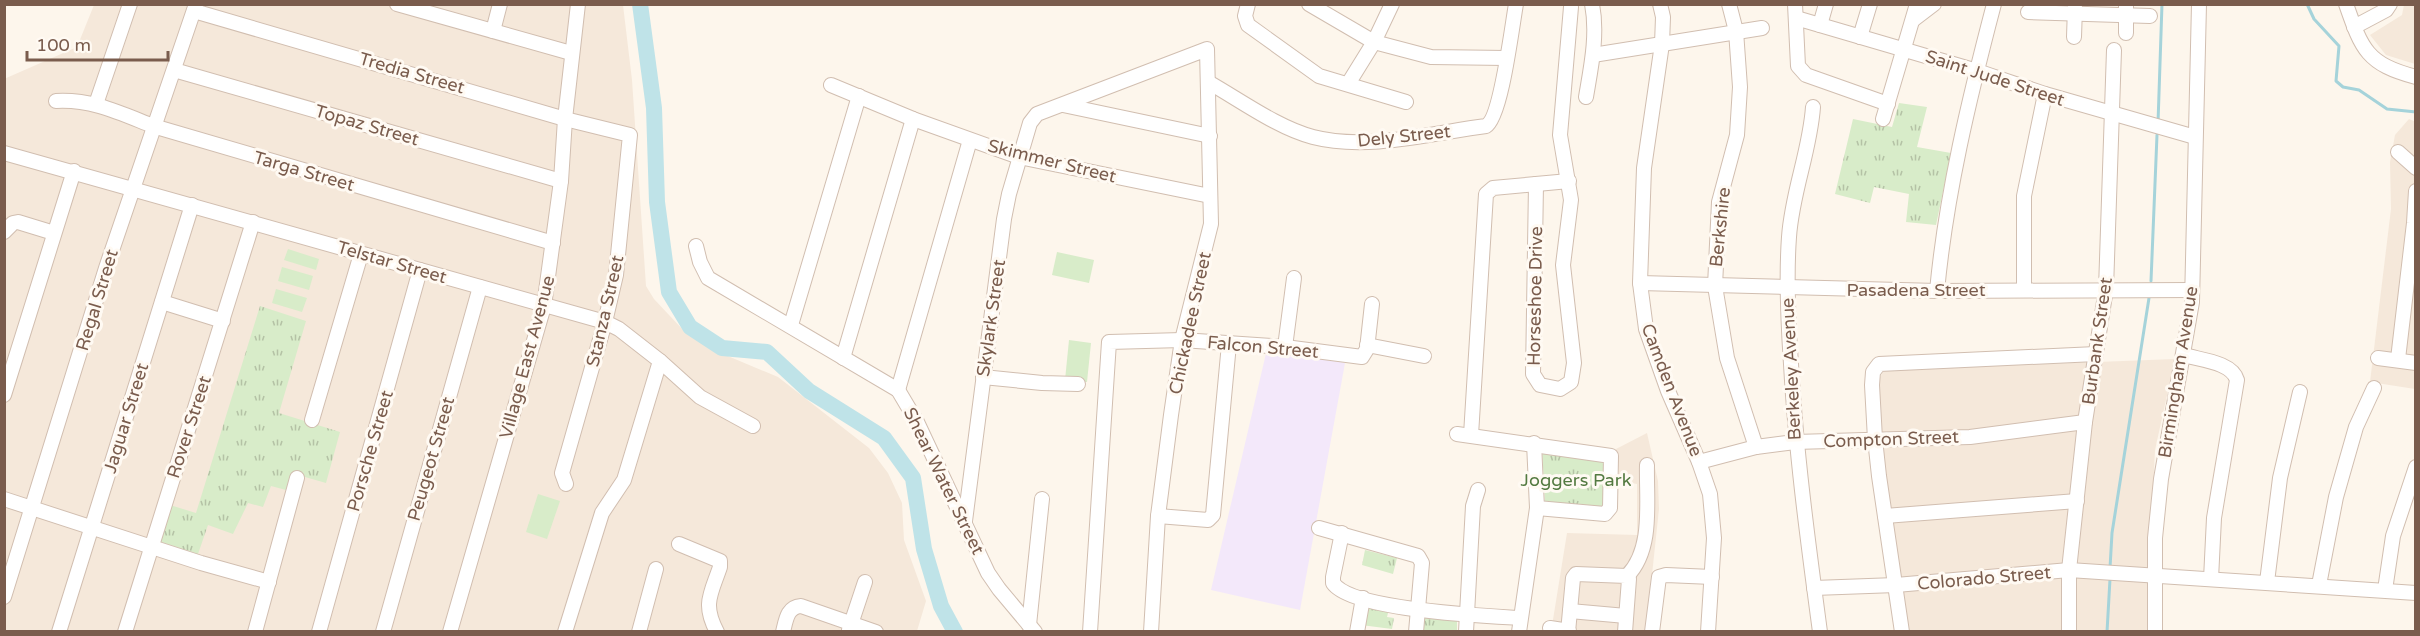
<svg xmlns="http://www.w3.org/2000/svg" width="2420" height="636" font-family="'Varela Round',sans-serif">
<defs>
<pattern id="grass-tufts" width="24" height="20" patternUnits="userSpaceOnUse" patternTransform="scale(1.5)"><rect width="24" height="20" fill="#d8ecc9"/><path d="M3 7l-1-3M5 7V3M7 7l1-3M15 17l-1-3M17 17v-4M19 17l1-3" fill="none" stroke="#b4c2a5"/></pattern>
</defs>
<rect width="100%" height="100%" fill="#fdf6ec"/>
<g fill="#f5e8da">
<polygon points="94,5 623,5 632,80 646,286 654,299 685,332 723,354 778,377 869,448 888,473 902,503 904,540 926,601 917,631 5,631 4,79 77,47"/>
<polygon points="2404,5 2415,5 2415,64 2386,55 2370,35 2402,15"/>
<polygon points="2409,119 2416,122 2415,389 2370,382 2391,209 2390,162 2395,135"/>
<polygon points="2175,359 2155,450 2149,566 2151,631 1908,631 1880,445 1877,383 1884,370"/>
<polygon points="1647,433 1658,481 1659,509 1646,631 1551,632 1567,533 1637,535 1637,484 1620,481 1616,449"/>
</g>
<polygon fill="#f3e8fa" points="1267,349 1345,363 1300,610 1211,590"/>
<g fill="url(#grass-tufts)">
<polygon points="1899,103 1927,107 1917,147 1951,153 1936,225 1906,222 1909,194 1874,187 1870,203 1835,194 1853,119 1892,127"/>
<polygon points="260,306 306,321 279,413 340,432 326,483 291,473 286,490 271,486 263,507 248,503 233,534 208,525 198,554 158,541 170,505 196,513"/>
<polygon points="1542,449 1608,458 1604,509 1545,502"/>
<polygon points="1365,550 1397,558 1393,574 1362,565"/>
<polygon points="1365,604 1389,609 1387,617 1394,618 1392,629 1361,625"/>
<polygon points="1421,615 1457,620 1457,631 1421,631"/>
</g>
<g fill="#d8ecc9">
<polygon points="288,249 319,259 316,270 284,260"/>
<polygon points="1057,252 1094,260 1089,283 1052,275"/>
<polygon points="282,267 313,276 309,290 278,281"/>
<polygon points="276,289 307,298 302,312 272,303"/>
<polygon points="1069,340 1091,343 1087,382 1065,380"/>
<polygon points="538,494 560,501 547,539 526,532"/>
</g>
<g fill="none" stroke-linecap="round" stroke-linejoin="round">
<g stroke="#a5d3da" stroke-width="3">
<polyline points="2307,4 2314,19 2339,46 2336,81 2343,87 2359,90 2387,109 2416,112"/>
<polyline points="2158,123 2162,4"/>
<polyline points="2151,281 2157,135"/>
<polyline points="2110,568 2112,533 2149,298"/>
<polyline points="2107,632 2110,579"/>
</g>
<polyline stroke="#bfe3e8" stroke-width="16" points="640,4 654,108 657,202 669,292 690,327 722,348 767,352 809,391 884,438 913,478 924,549 941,606 955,632"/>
<g stroke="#d1beb0" stroke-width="16">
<g id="minor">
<polyline points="397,4 571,53"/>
<polyline points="1248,4 1245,16 1248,25 1319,76 1406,102"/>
<polyline points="1309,4 1374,42 1431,57 1506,58"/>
<polyline points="1660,4 1663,17 1662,44 1644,168 1640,283 1646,329 1668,391 1699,462 1710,494 1714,538 1708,632"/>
<polyline points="1729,4 1736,31 1740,87 1737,135 1719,202 1715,286 1727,358 1756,447"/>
<polyline points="1795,4 1798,66 1806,75 1888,104"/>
<path d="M2346,4C2362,50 2367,64 2416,77"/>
<polyline points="194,11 565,119 630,135 616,275 605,322 562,473 566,484"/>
<polyline points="2028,12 2150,16"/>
<polyline points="1796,18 1977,71 2045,94 2195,137"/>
<polyline points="1913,20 1934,4"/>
<polyline points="1820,25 1826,4"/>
<polyline points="2354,27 2386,10 2390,4"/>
<polyline points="493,31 500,4"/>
<polyline points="2126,33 2126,4"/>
<polyline points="1860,37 1870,4"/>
<polyline points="2074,37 2075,7"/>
<polyline points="1593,55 1762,28"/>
<polyline points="174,70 561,181"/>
<path d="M1208,82C1240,100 1278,128 1313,137C1367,151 1432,133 1486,126C1501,118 1512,26 1516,4"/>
<polyline points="1348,84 1374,42 1392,4"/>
<polyline points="831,85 913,119 1019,157 1210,196"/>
<path d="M1586,97C1591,67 1598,35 1592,4"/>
<path d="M56,101C92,99 120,113 153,126L553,243"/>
<polyline points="96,104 130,4"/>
<polyline points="1063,105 1210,136"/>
<path d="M1813,107C1810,151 1792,192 1789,237C1786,279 1788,321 1791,364C1796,454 1808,542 1820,632"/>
<polyline points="1883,119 1917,4"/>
<polyline points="2398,152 2416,168"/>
<polyline points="4,153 605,322 619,329 660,361 700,397 753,426"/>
<polyline points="1536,184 1533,374 1540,385 1560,389 1571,382 1574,363 1563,265 1571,200 1560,135 1571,7"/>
<polyline points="4,232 13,223 18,222 54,233"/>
<polyline points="696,246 700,262 708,278 898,390 917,422 988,573 999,589 1035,632"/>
<polyline points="1640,283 1937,291 2192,290"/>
<polyline points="2024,290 2024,196 2045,94"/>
<path d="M1937,291C1946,195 1969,99 1994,4"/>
<polyline points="162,302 223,321"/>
<polyline points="791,325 859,96"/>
<polyline points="1367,345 1424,356"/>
<polyline points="1285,347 1294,278"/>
<path d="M2184,355C2200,360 2232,362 2237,380L2214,518L2211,579"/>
<polyline points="843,358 913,119"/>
<polyline points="2378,358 2416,363"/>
<polyline points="2398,359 2414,223 2416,191"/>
<polyline points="983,377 1042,383 1078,384"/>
<polyline points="898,390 970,140"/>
<polyline points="4,395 74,171"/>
<polyline points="312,420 361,254"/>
<polyline points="1457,434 1611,456 1610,508 1605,514 1537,508"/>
<polyline points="1471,435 1486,194 1493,188 1569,181"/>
<polyline points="1699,462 1756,447 1795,442 1970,437 2085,422"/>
<polyline points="4,499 201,563 269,582"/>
<polyline points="1158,516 1208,520 1213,515 1229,344"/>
<polyline points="1885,516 2077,501"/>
<polyline points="965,521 1004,219 1009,194 1030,123 1037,114 1207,49 1211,224 1182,340 1171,415 1158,516 1151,632"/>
<polyline points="1319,528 1418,556 1422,563 1416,632"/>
<path d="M1342,533L1333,577V583C1351,610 1486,616 1520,618"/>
<path d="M679,544L720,561V567C711,594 702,604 717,632"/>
<path d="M1627,576C1654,549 1646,500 1647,465"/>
<polyline points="2267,582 2280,478 2300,392"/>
<polyline points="2319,585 2336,497 2356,427 2374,388"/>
<polyline points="1814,588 1896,585 2069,570 2416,593"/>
<polyline points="2385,590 2393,536 2416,467"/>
<polyline points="4,597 106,268 196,4"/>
<polyline points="1570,611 1626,616"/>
<polyline points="1029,625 1042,499"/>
<polyline points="1550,628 1569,631"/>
<polyline points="849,630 865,582"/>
<polyline points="59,632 192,205"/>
<polyline points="125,632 253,222"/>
<polyline points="255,632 297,478"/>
<polyline points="319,632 420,270"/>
<polyline points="383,632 480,287"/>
<polyline points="450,632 544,306 561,181 565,119 578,4"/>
<polyline points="565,632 602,513 624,480 660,361"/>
<polyline points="639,632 656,569"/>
<path d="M783,632C786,620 787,607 801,606L876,632"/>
<polyline points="1090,632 1109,342 1182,340 1285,347 1362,357 1367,349 1372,304"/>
<polyline points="1357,632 1363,598"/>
<polyline points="1466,632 1473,506 1478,490"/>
<polyline points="1519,632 1537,508 1534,443"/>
<polyline points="1568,632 1573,578 1576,574 1627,576 1629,579 1625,632"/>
<polyline points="1652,632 1659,577 1666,575 1712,577"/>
<polyline points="1902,632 1879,476 1875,439 1872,385 1873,372 1879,364 2096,354"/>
<polyline points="2069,632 2069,570 2085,422 2106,289 2114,50"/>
<polyline points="2155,632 2155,538 2161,479 2192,302 2199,4"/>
</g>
</g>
<use href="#minor" stroke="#fff" stroke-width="14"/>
</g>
<g text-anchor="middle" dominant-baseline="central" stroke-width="6" stroke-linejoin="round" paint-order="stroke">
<g font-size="18" fill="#7a5c4d" stroke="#fffaf3">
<text transform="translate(412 73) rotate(16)">Tredia Street</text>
<text transform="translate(1995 78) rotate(18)">Saint Jude Street</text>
<text transform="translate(367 125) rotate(16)">Topaz Street</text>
<text transform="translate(1404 136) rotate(-6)">Dely Street</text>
<text transform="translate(1052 161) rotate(14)">Skimmer Street</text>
<text transform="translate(304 171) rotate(16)">Targa Street</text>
<text transform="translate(1720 227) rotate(-84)">Berkshire</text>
<text transform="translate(392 262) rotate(16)">Telstar Street</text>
<text x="1916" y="290">Pasadena Street</text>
<text transform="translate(1535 296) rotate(-89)">Horseshoe Drive</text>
<text transform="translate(97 300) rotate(-73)">Regal Street</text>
<text transform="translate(605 311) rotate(-77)">Stanza Street</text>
<text transform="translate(991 318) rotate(-82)">Skylark Street</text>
<text transform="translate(1190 323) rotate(-78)">Chickadee Street</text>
<text transform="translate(2097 341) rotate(-82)">Burbank Street</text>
<text transform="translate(1263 347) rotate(5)">Falcon Street</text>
<text transform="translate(527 357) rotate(-75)">Village East Avenue</text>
<text transform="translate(1791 369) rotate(-93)">Berkeley Avenue</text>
<text transform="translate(2178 372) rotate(-81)">Birmingham Avenue</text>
<text transform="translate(1672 390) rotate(69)">Camden Avenue</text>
<text transform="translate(126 418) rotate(-73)">Jaguar Street</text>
<text transform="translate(189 427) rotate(-72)">Rover Street</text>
<text transform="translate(1891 439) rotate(-2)">Compton Street</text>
<text transform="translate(370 451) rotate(-74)">Porsche Street</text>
<text transform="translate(431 459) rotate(-74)">Peugeot Street</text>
<text transform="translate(944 481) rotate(64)">Shear Water Street</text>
<text transform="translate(1984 578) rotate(-5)">Colorado Street</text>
</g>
<g font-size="18" fill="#537a41" stroke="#fffaf3">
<text x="1576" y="480">Joggers Park</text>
</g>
</g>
<rect width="2420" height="636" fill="none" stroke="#7a5c4d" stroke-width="12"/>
<path d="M27 51v9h141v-9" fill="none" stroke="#7a5c4d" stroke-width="3"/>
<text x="36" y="51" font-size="18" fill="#7a5c4d" stroke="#fffaf3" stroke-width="4.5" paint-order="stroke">100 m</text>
</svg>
